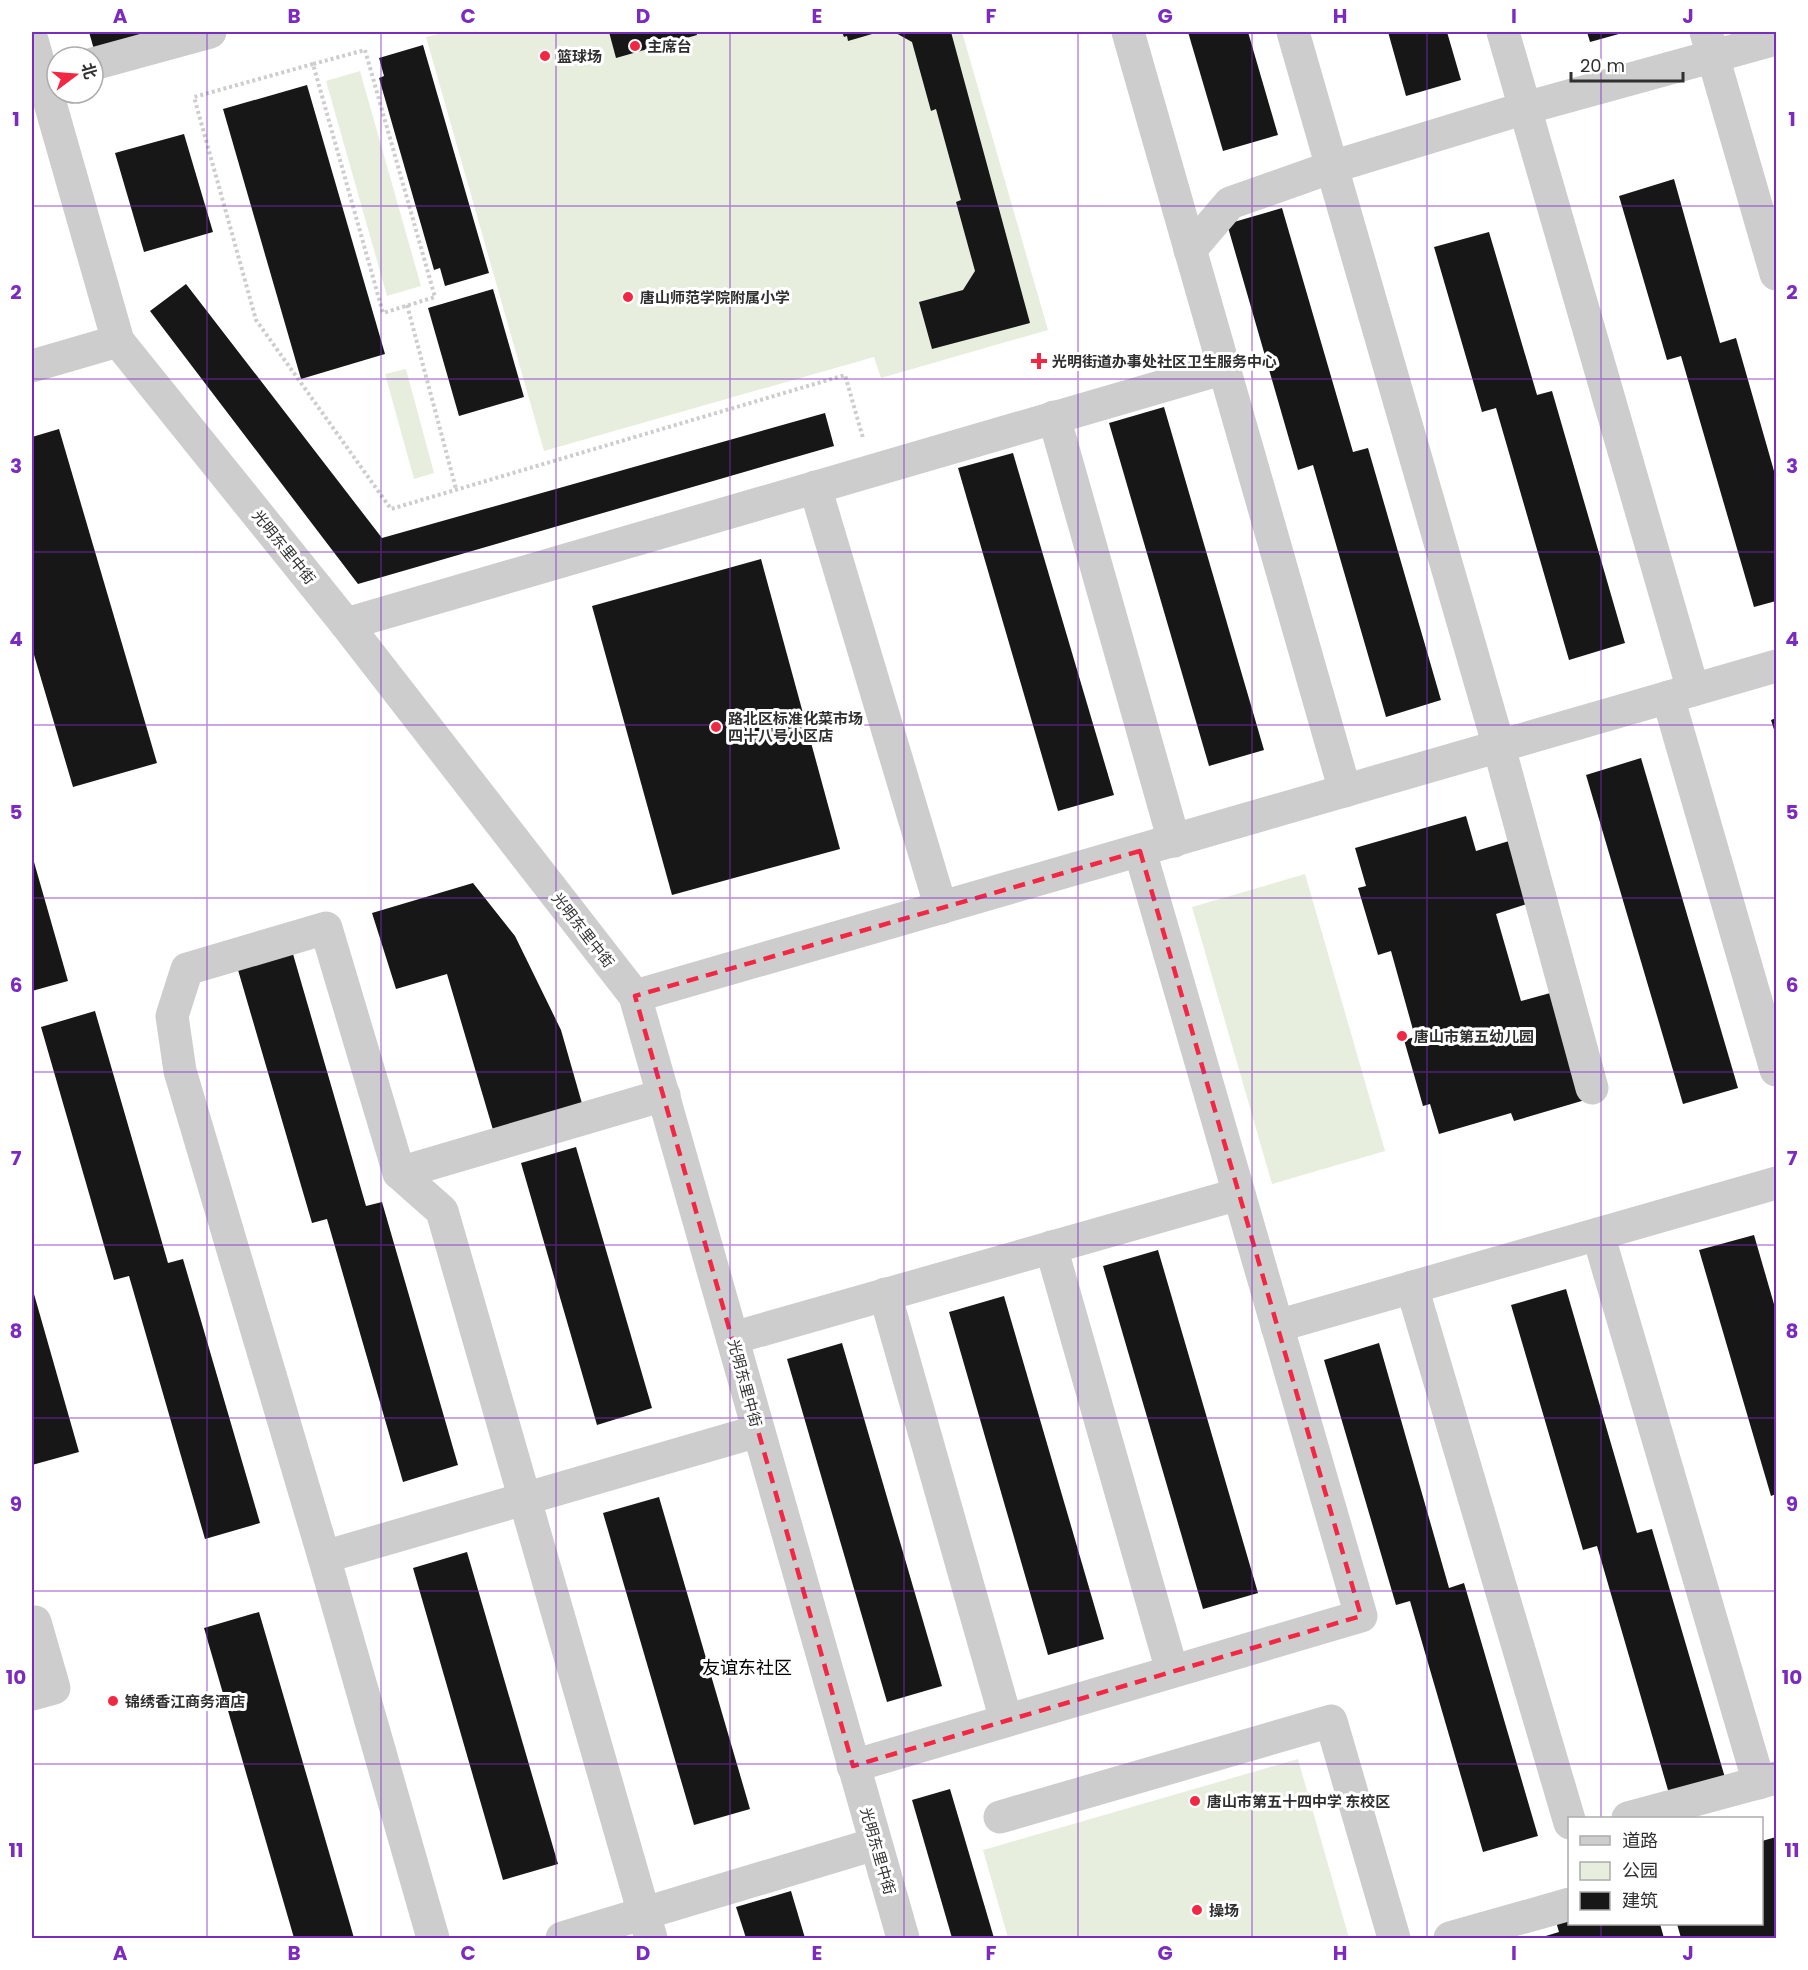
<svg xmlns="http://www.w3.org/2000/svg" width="1808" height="1970" font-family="Poppins,'Noto Sans SC',sans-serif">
<rect width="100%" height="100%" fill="#fff"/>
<g fill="#e7eedd">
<polygon points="447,32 962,32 1048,330 881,378 874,357 544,451 426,37"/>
<polygon points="360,71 421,286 387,296 326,81"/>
<polygon points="406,369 434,473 414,479 385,374"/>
<polygon points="1305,874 1385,1151 1272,1184 1192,907"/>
<polygon points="1298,1759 1349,1938 1008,1938 983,1850"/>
</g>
<g fill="#171717">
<polygon points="89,32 149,32 150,37 95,53"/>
<polygon points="609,32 696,32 697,35 616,58"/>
<polygon points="842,32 879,32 848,41 847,36 844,37"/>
<polygon points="894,32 951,32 1030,323 932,349 919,302 963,290 975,271 956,202 961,200 936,109 931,111 912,42"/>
<polygon points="1188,32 1248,32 1278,135 1223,151"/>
<polygon points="1388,32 1447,32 1461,80 1406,96"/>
<polygon points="1587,32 1626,32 1590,42"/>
<polygon points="423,45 489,273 445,286 440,268 434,270 379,78 384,76 379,58"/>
<polygon points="307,85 385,354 301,379 223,109"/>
<polygon points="184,134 213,232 144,252 115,153"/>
<polygon points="1674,179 1720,343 1736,338 1776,478 1776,601 1754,607 1681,356 1667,360 1619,196"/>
<polygon points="1282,208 1353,452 1368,448 1441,700 1386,717 1313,465 1298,470 1227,224"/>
<polygon points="1489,232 1537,395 1552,391 1625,643 1569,660 1496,408 1482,412 1434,247"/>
<polygon points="186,284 382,538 825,413 834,446 358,584 150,311"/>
<polygon points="493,289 524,397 459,416 428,308"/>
<polygon points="1164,407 1264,750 1209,766 1109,423"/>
<polygon points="59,429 157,763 73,787 32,648 32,437"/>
<polygon points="1013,453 1114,795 1058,811 958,468"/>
<polygon points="761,559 840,849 672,895 592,606"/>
<polygon points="1776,718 1776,736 1771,720"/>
<polygon points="1641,758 1738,1088 1683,1104 1586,775"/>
<polygon points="1466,816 1476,851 1509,841 1527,904 1496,914 1521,1001 1554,992 1585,1100 1514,1121 1511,1113 1439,1134 1430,1104 1423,1106 1404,1040 1415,1037 1391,951 1378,955 1358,888 1366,886 1355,848"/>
<polygon points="34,862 68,981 32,991 32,863"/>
<polygon points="473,883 515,936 561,1030 585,1114 496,1140 447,974 396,989 372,913"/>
<polygon points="293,954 366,1206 382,1202 458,1465 403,1482 327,1219 312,1223 238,970"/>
<polygon points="95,1011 168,1263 183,1259 260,1523 205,1539 129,1276 114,1280 41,1027"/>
<polygon points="576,1147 652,1408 597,1425 521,1163"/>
<polygon points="1754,1235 1776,1311 1776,1494 1771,1496 1699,1250"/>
<polygon points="1158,1250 1258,1593 1203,1609 1103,1266"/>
<polygon points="32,1287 79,1452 32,1465"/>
<polygon points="1566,1289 1637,1533 1652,1529 1726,1781 1670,1797 1597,1546 1583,1550 1511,1305"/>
<polygon points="1004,1296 1104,1639 1048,1655 949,1312"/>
<polygon points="842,1343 942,1686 887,1702 787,1359"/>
<polygon points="1379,1343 1449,1588 1464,1583 1538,1836 1483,1852 1410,1601 1396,1605 1324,1360"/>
<polygon points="659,1497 750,1809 694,1825 603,1513"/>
<polygon points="467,1552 558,1864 503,1880 413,1568"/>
<polygon points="259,1612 354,1938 294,1938 204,1628"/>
<polygon points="950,1789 994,1938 952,1938 912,1800"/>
<polygon points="1776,1837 1776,1938 1681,1938 1677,1924 1762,1924 1762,1841"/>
<polygon points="791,1891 805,1938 746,1938 736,1907"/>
<polygon points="1570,1910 1570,1924 1660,1924 1664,1938 1539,1938 1559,1932 1554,1915"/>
</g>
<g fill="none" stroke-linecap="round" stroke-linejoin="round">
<g stroke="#cdcdcd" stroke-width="4" stroke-dasharray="3 3" stroke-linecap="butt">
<polygon points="365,50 435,297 383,313 313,64"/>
<polyline points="313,64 194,97 256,320 391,509 845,375 863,438"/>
<polyline points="407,305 456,489"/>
</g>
<g stroke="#cdcdcd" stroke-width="33">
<polyline points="1128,32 1345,791"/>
<polyline points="1293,32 1499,747 1592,1088"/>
<polyline points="1503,32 1693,690"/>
<polyline points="1706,32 1776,274"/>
<polyline points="32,40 118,341 346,624 635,996 903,1938"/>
<polyline points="93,64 210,32"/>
<polyline points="1190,250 1230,203 1332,167 1525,108 1776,39"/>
<polyline points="32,366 118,341"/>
<polyline points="1054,417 1174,841"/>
<polyline points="815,487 941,908"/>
<polyline points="346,624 1225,368"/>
<polyline points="1668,697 1776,1070"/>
<polyline points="635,996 1776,666"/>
<polyline points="399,1173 664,1095"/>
<polyline points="1598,1234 1759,1783"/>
<polyline points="1051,1247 1172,1671"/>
<polyline points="1412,1287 1570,1823"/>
<polyline points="885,1294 1006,1720"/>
<polyline points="1277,1326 1776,1183"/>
<polyline points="733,1338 1239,1194"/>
<polyline points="324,1557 758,1431"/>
<polyline points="32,1694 54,1688 35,1622"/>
<polyline points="853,1766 1361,1616 1140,851"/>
<polyline points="1000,1817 1331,1721 1394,1938"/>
<polyline points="1628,1818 1776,1778"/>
<polyline points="433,1938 324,1557 180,1071 172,1016 187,969 326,928 399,1173 442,1211 651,1938"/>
<polyline points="562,1938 875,1844"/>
<polyline points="1450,1938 1570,1904"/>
</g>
</g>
<path fill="none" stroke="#f22744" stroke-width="4.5" stroke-dasharray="12 8" stroke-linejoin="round" d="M1140,851L1361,1616L853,1766L635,996Z"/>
<path fill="none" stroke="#7b2cbf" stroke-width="1.5" stroke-opacity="0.55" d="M207,32V1938M381,32V1938M556,32V1938M730,32V1938M904,32V1938M1078,32V1938M1252,32V1938M1427,32V1938M1601,32V1818M32,206H1776M32,379H1776M32,552H1776M32,725H1776M32,898H1776M32,1072H1776M32,1245H1776M32,1418H1776M32,1591H1776M32,1764H1776M1601,1924V1938"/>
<g fill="#f22744" stroke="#fff" stroke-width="2">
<circle cx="635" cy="46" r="6"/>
<circle cx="545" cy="56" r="6"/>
<circle cx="628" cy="297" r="6"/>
<path d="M1036 352h6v6h6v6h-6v6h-6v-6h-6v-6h6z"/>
<circle cx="716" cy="727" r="6"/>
<circle cx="1402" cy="1036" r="6"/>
<circle cx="113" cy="1701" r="6"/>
<circle cx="1195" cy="1801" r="6"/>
<circle cx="1197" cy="1910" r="6"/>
</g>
<g text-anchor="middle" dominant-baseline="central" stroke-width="6" stroke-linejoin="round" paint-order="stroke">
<g font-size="15" font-weight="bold" fill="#303030" stroke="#fff" text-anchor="start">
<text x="647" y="46">主席台</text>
<text x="557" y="56">篮球场</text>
<text x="640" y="297">唐山师范学院附属小学</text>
<text x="1052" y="361">光明街道办事处社区卫生服务中心</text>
<text x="728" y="718">路北区标准化菜市场<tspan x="728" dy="17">四十八号小区店</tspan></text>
<text x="1414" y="1036">唐山市第五幼儿园</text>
<text x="125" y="1701">锦绣香江商务酒店</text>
<text x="1207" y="1801">唐山市第五十四中学 东校区</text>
<text x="1209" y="1910">操场</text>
</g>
<g font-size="15" fill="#303030" stroke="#fff">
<text transform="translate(284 547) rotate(51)">光明东里中街</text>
<text transform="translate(583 930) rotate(52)">光明东里中街</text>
<text transform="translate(745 1383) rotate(75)">光明东里中街</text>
<text transform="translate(878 1851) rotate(74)">光明东里中街</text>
</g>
<g font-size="18" fill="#000" stroke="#fff">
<text x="747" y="1667">友谊东社区</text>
</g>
</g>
<rect width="1808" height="1970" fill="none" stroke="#ffffff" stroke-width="66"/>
<rect x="1568" y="1817" width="195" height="108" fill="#ffffff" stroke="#acacac" stroke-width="1.5"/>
<rect x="1580" y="1836" width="30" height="9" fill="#cdcdcd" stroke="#acacac" stroke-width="1.5"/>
<text x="1622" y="1847" font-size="18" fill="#303030">道路</text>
<rect x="1580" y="1862" width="30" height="18" fill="#e7eedd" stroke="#acacac" stroke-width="1.5"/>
<text x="1622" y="1877" font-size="18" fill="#303030">公园</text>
<rect x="1580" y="1892" width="30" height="18" fill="#171717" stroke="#acacac" stroke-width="1.5"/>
<text x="1622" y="1907" font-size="18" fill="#303030">建筑</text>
<g transform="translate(75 75) rotate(74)"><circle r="28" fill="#ffffff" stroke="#acacac" stroke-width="1.5"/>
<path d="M0-4.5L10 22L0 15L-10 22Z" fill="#f22744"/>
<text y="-9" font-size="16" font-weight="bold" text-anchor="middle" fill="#303030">北</text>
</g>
<path d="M1571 72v9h112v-9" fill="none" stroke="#303030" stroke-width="3"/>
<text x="1580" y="72" font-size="18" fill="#303030" stroke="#ffffff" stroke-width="4.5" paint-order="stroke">20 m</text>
<rect x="33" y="33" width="1742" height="1904" fill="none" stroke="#7b2cbf" stroke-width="2"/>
<g font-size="20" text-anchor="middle" font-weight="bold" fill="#7b2cbf">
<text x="120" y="23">A</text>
<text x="294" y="23">B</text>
<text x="468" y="23">C</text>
<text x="643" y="23">D</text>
<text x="817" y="23">E</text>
<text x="991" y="23">F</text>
<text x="1165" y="23">G</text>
<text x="1340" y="23">H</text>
<text x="1514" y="23">I</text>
<text x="1688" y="23">J</text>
<text x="16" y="126">1</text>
<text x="1792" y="126">1</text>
<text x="16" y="299">2</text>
<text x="1792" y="299">2</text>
<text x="16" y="473">3</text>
<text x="1792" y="473">3</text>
<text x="16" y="646">4</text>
<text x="1792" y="646">4</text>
<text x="16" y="819">5</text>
<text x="1792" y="819">5</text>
<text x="16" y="992">6</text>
<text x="1792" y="992">6</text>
<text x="16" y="1165">7</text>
<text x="1792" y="1165">7</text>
<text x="16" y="1338">8</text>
<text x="1792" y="1338">8</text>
<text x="16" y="1511">9</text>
<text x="1792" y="1511">9</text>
<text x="16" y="1684">10</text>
<text x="1792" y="1684">10</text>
<text x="16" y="1857">11</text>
<text x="1792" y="1857">11</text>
<text x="120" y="1960">A</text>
<text x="294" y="1960">B</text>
<text x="468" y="1960">C</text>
<text x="643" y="1960">D</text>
<text x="817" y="1960">E</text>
<text x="991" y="1960">F</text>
<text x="1165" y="1960">G</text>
<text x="1340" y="1960">H</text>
<text x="1514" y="1960">I</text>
<text x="1688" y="1960">J</text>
</g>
</svg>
